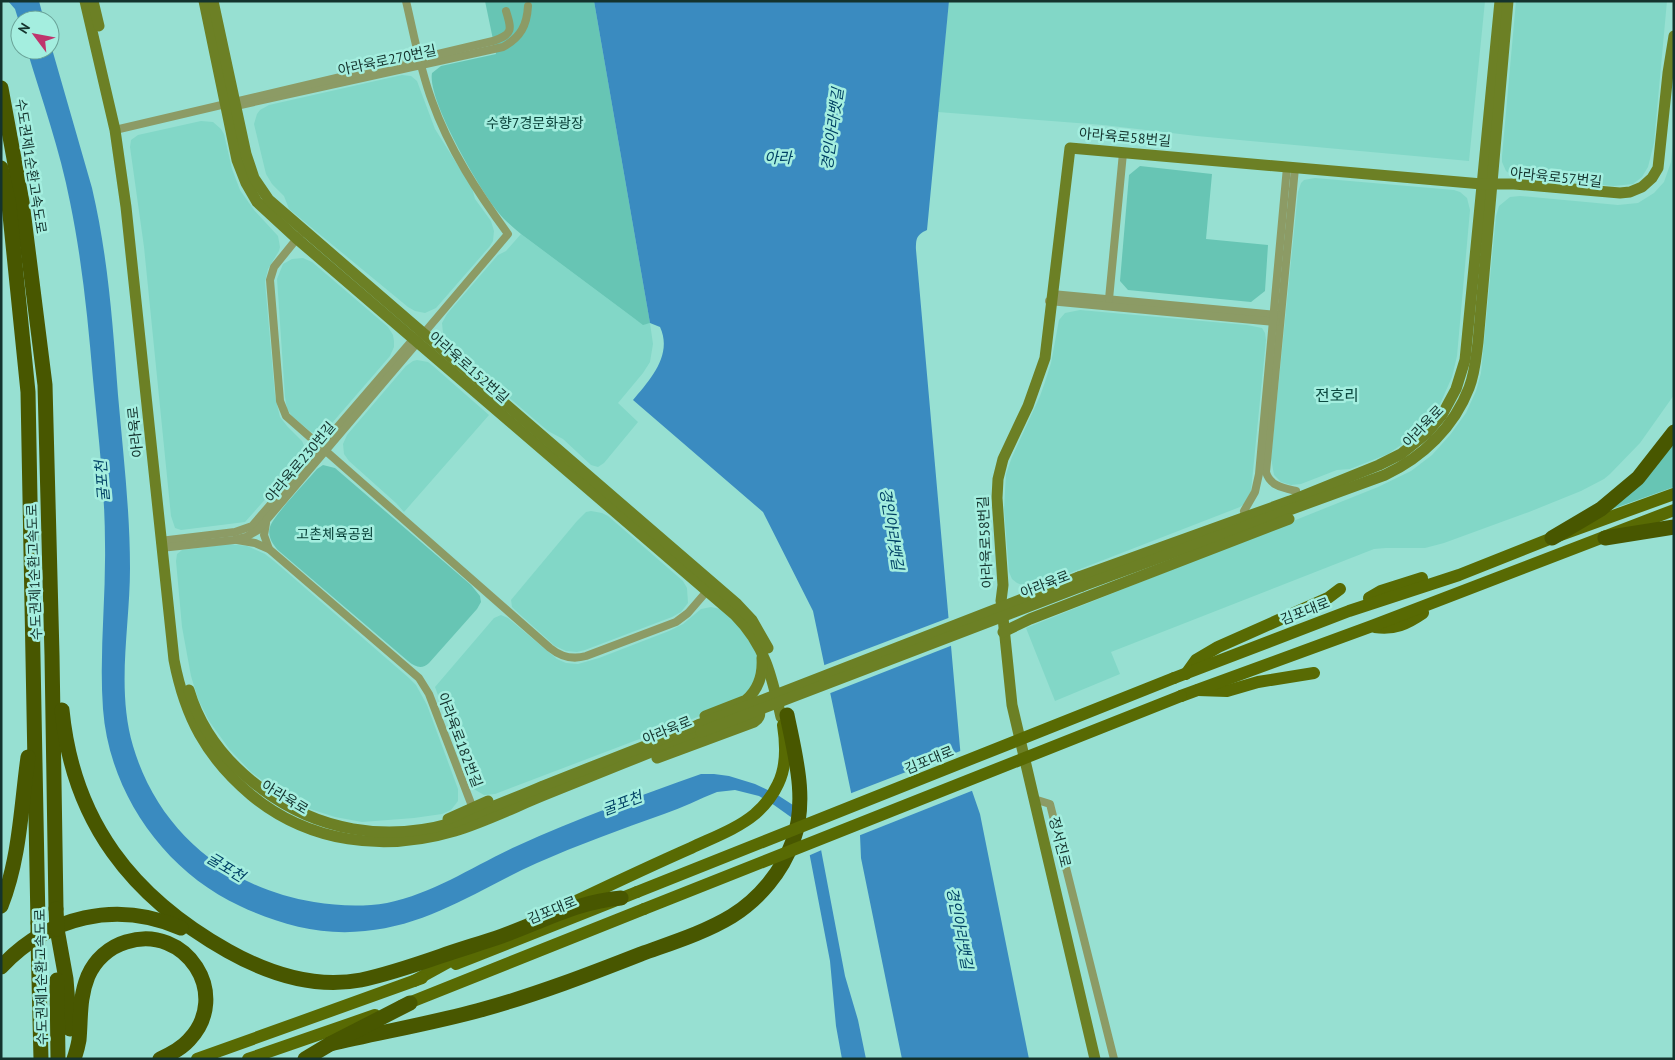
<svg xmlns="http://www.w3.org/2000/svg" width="1675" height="1060" font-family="'PT Sans','Noto Sans KR',sans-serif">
<rect width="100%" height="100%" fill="#97e0d2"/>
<g fill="#82d7c7">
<polygon points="949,1 1485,1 1469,161 1197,136 1103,125 938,112"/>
<polygon points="1516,1 1667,1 1654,143 1648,167 1642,177 1633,184 1614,186 1521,177 1510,174 1506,171 1502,162 1502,156"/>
<polygon points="402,75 411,76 417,81 435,129 472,188 475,199 491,221 494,231 493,241 490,246 436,308 425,313 415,311 408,307 289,209 284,196 272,184 266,174 254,124 257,114 260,110 269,105"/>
<polygon points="201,121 213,122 221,129 224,134 232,169 240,190 254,210 278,236 280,247 279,251 268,269 265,282 275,396 280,417 287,426 302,441 306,450 302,458 245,522 181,530 175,528 171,516 144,247 130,147 131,140 138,135"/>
<polygon points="1674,130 1674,395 1640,443 1610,474 1604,479 1581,491 1529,512 1444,543 1425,548 1386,548 1374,549 1111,652 1120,674 1055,701 1026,628 1378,487 1411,471 1432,455 1450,435 1466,413 1476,391 1481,373 1496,216 1499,206 1510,197 1520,196 1618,205 1638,203 1654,193 1664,182 1671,162"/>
<polygon points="1315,178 1454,190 1460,192 1467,198 1470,210 1457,356 1452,377 1440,404 1414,436 1388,454 1350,469 1337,470 1301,484 1291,485 1281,482 1274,475 1271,458 1298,192 1301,183 1304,180"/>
<polygon points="521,234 635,319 643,324 650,323 653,344 650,362 643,373 618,403 638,422 604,463 598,467 591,465 563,439 548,431 506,395 487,377 481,369 449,340 443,333 442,323 447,314 498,255 506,251"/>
<polygon points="303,258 312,262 388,327 393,335 394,341 394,347 390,356 326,430 319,434 311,432 292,416 287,409 285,397 277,279 283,264 292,259"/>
<polygon points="1080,310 1247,325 1262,328 1265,333 1266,340 1251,491 1244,504 1240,507 1039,585 1027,587 1017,583 1012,579 1009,572 1004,509 1006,474 1012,457 1040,396 1045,382 1051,363 1059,320 1065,313"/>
<polygon points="417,360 428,362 433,366 489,415 404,512 396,503 349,461 344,454 343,444 347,435 406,366 413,361"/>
<polygon points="591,511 602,513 608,516 683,581 687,588 688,603 681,612 672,617 585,650 577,652 566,651 555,646 515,610 512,607 511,600 577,521 586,512"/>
<polygon points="228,544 247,546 265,554 274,561 409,678 416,685 427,705 458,789 458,801 451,810 442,814 414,818 362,822 335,817 307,808 282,795 251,772 230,750 209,721 198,699 191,676 182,627 176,561 177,554 182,550"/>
<polygon points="711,607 720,609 738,625 757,653 759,671 748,694 721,708 495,794 484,795 472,788 435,687 494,618 501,615 508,618 557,659 566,663 578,664 599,658 669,631 683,624 701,609"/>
</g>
<g fill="#67c5b4">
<path d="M485,1H594L650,323L643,325L635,319L521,234C513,227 505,221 498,212C480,190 427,100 432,73L441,66L496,54Z"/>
<polygon points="1140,166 1212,174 1206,239 1268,245 1265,291 1251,302 1128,290 1120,281 1129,175"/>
<polygon points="1674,442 1674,487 1601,513"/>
<path d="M323,465L335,468L471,585L480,596L481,602L477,609L429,663C422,670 415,667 408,661L279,551C273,545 267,536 270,527C273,516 308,480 317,469Z"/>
</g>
<g fill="#3a8bc0">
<polygon points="8,1 39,1 44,20 20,20 20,25 15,9"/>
<path d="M594,1H949L927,230C916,235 916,239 916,250L961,759L980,814L1029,1059H902L861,858L860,835L813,611L763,512L633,400C650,380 673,355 660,327L650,323Z"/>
<path d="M50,42L92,188C108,256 113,326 118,395C123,453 130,510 130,568C130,627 116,688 133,746C158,831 227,888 314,902C338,906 363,907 387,903C435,893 473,866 517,846C576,819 639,796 701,774H714L729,776L755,784L776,794L796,807L819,839L845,976L858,1020L866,1059H842L836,1026L830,961L807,841L795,820L774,805L759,796L735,790L717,792C699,799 682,808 664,814C621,829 578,845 537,863C479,889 430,925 365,931C321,936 278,924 240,906C164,871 109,792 103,709C99,654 106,599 105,544C105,489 98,434 93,379C88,320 82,260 70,202C60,150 42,100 27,50H50Z"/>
</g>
<g fill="#97e0d2">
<polygon points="951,617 953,645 828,694 822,666"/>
<polygon points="963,750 963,758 974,790 858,836 849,794"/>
<polygon points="805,811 814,820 822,838 824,849 808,856 799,830 788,818"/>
</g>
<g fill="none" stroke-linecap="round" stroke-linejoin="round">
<g stroke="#8c9b65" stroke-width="8">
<path d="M233,106H236L503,47C521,37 527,25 528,6"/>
<path d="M115,130L493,41C513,34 512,30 506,11"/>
<path d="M1295,168L1266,472C1270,486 1283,488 1296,491"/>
<path d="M299,236L274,267L270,280L280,401L286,416L550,648C561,657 572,660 586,656L676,622L688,613L707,591"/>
<polyline points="1052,294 1278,315"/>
<polyline points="1109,299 1123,153"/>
<polyline points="1049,301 1276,322"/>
<polyline points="1244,511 1255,492 1259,474 1287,167"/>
<polyline points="266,523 264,535 269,549"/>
<polyline points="237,540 255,543 269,549 419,678 429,694 472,806"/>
<polyline points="160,541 235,532 252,526 415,337"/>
<path d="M161,548L234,540L246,537L258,530L418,342L424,333L508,234C478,193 449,149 432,101C420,69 414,35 406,1"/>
<polyline points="1034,799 1050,804 1114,1059"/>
</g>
<g stroke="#6c8025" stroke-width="11">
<path d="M85,1L115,130L126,207L174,660C185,717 206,757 251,795C309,843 384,852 455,831C485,822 517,806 547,794C598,773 650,753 701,732"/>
<polyline points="93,1 99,26"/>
<path d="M204,1L237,160L246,183L257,202L296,238L735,615C765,645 772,677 781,717"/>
<polyline points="213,1 246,154 254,178 269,200 737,604 752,620 768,648"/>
<polyline points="1079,577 1290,501 1379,465 1401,454 1427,433 1442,415 1456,389 1465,360 1500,1"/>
<path d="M1082,586L1385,475C1423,457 1454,427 1469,388C1475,373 1476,357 1478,342L1508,1"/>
<polyline points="1001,601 1003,585 997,498 998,479 1003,459 1028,406 1045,358 1070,148 1482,184 1514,184 1620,193 1630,192 1642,187 1652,178 1658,168 1668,73 1674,36"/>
<polyline points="1002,608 1012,705 1095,1059"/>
<polyline points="1003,632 1030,619 1289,519"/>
<path d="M189,690C201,731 228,764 262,789C318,831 385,842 452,823C464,819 475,814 487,809C506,801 525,794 543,786C595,766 646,745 698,725"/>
<path d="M705,716L746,700C759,689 763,674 762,658"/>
<path d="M657,758L754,722C762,717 761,710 755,703"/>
<polyline points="448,819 488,801"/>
</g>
<g stroke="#586a03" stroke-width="12">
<polyline points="1369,598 1381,591 1422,578"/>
<path d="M1375,627C1394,630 1407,624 1423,613"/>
<polyline points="1186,674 1196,660 1218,647 1328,598 1340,589"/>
<polyline points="1174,678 1349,611 1459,575 1552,538 1674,494"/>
<polyline points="1198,690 1227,691 1258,682 1314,673"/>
<polyline points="1181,696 1372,626 1674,510"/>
<path d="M570,904C610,885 650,866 691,848C712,838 737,829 755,814C764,806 773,795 778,784C787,766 786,744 783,725"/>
<polyline points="456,964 637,892"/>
<polyline points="414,981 463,954"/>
<polyline points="401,1006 644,909"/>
<polyline points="197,1059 422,978"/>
<polyline points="248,1059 375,1015"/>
</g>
<g stroke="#485700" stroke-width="15">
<polyline points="1,88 22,202 45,385 52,655 56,909"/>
<polyline points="1,168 9,205 28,392 38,923"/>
<polyline points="1552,538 1601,509 1638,478 1674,432"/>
<polyline points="1605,538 1674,527"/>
<path d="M62,710C73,822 132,897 228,951C269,974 314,989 361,980C389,974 415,965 441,956C461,949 482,943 502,936C541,922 579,901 621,898"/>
<path d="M1,906C20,858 21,807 28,757"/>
<polyline points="57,929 66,979 70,1029"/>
<polyline points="38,939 41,1059"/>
<path d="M1,967C49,916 116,900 181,928"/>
<polyline points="57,980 58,1059"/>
<path d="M330,1044C381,1032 434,1023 484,1009C538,994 590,974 641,954C671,943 704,933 732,916C759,899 782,872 793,841C808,800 795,755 787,715"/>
<path d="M74,1059C76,1053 78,1046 79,1040C81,1018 79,998 88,976C95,960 109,947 126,942C186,923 232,995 189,1040C181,1049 171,1054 160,1059"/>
<polyline points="305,1059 330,1044 410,1003"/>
</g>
<g stroke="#6c8025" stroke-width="11">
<polyline points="698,725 1079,577"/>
<polyline points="701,732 1082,586"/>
</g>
<g stroke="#586a03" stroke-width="12">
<polyline points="637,892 1174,678"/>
<polyline points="644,909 1181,696"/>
</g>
<g stroke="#485700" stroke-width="15">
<polyline points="56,909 57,929"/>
<polyline points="38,923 38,939"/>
</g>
</g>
<g text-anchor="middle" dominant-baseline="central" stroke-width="5" stroke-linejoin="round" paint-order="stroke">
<g font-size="14" fill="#14332d" stroke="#a4eedf">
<text transform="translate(387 60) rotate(-12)">아라육로270번길</text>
<text transform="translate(1125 137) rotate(5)">아라육로58번길</text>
<text transform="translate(31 166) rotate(81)">수도권제1순환고속도로</text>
<text transform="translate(1556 177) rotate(6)">아라육로57번길</text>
<text transform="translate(469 367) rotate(41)">아라육로152번길</text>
<text transform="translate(1423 426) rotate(-46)">아라육로</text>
<text transform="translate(135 432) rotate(-96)">아라육로</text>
<text transform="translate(300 462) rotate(-50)">아라육로230번길</text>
<text transform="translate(985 542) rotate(-93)">아라육로58번길</text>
<text transform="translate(34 572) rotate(-92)">수도권제1순환고속도로</text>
<text transform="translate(1045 584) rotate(-21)">아라육로</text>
<text transform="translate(1305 611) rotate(-21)">김포대로</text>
<text transform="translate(667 730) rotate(-22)">아라육로</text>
<text transform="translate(460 740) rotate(69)">아라육로182번길</text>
<text transform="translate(929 760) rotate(-22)">김포대로</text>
<text transform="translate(285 797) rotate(31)">아라육로</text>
<text transform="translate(1060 842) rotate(76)">정서진로</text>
<text transform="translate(552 910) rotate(-22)">김포대로</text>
<text transform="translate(41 977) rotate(-91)">수도권제1순환고속도로</text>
</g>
<g font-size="14" fill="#094139" stroke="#a4eedf">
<text x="535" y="123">수향7경문화광장</text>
<text x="335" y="534">고촌체육공원</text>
</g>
<g font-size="15" font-style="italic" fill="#004165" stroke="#a4eedf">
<text transform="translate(832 129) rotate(-82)">경인아라뱃길</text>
<text x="778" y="157">아라</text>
<text transform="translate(102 481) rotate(-95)">굴포천</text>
<text transform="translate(892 529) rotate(81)">경인아라뱃길</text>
<text transform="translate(622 803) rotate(-21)">굴포천</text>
<text transform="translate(226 867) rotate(31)">굴포천</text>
<text transform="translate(960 928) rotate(79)">경인아라뱃길</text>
</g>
<g font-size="16" fill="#0b483f" stroke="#a4eedf">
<text x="1337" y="395">전호리</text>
</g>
</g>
<rect width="1675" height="1060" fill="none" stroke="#14332d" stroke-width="5"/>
<g transform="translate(35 35) rotate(302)"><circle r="24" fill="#a4eedf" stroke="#6aa398"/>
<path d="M0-4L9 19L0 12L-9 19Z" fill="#bf346c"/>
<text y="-8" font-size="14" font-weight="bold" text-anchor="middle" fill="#14332d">N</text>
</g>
</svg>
